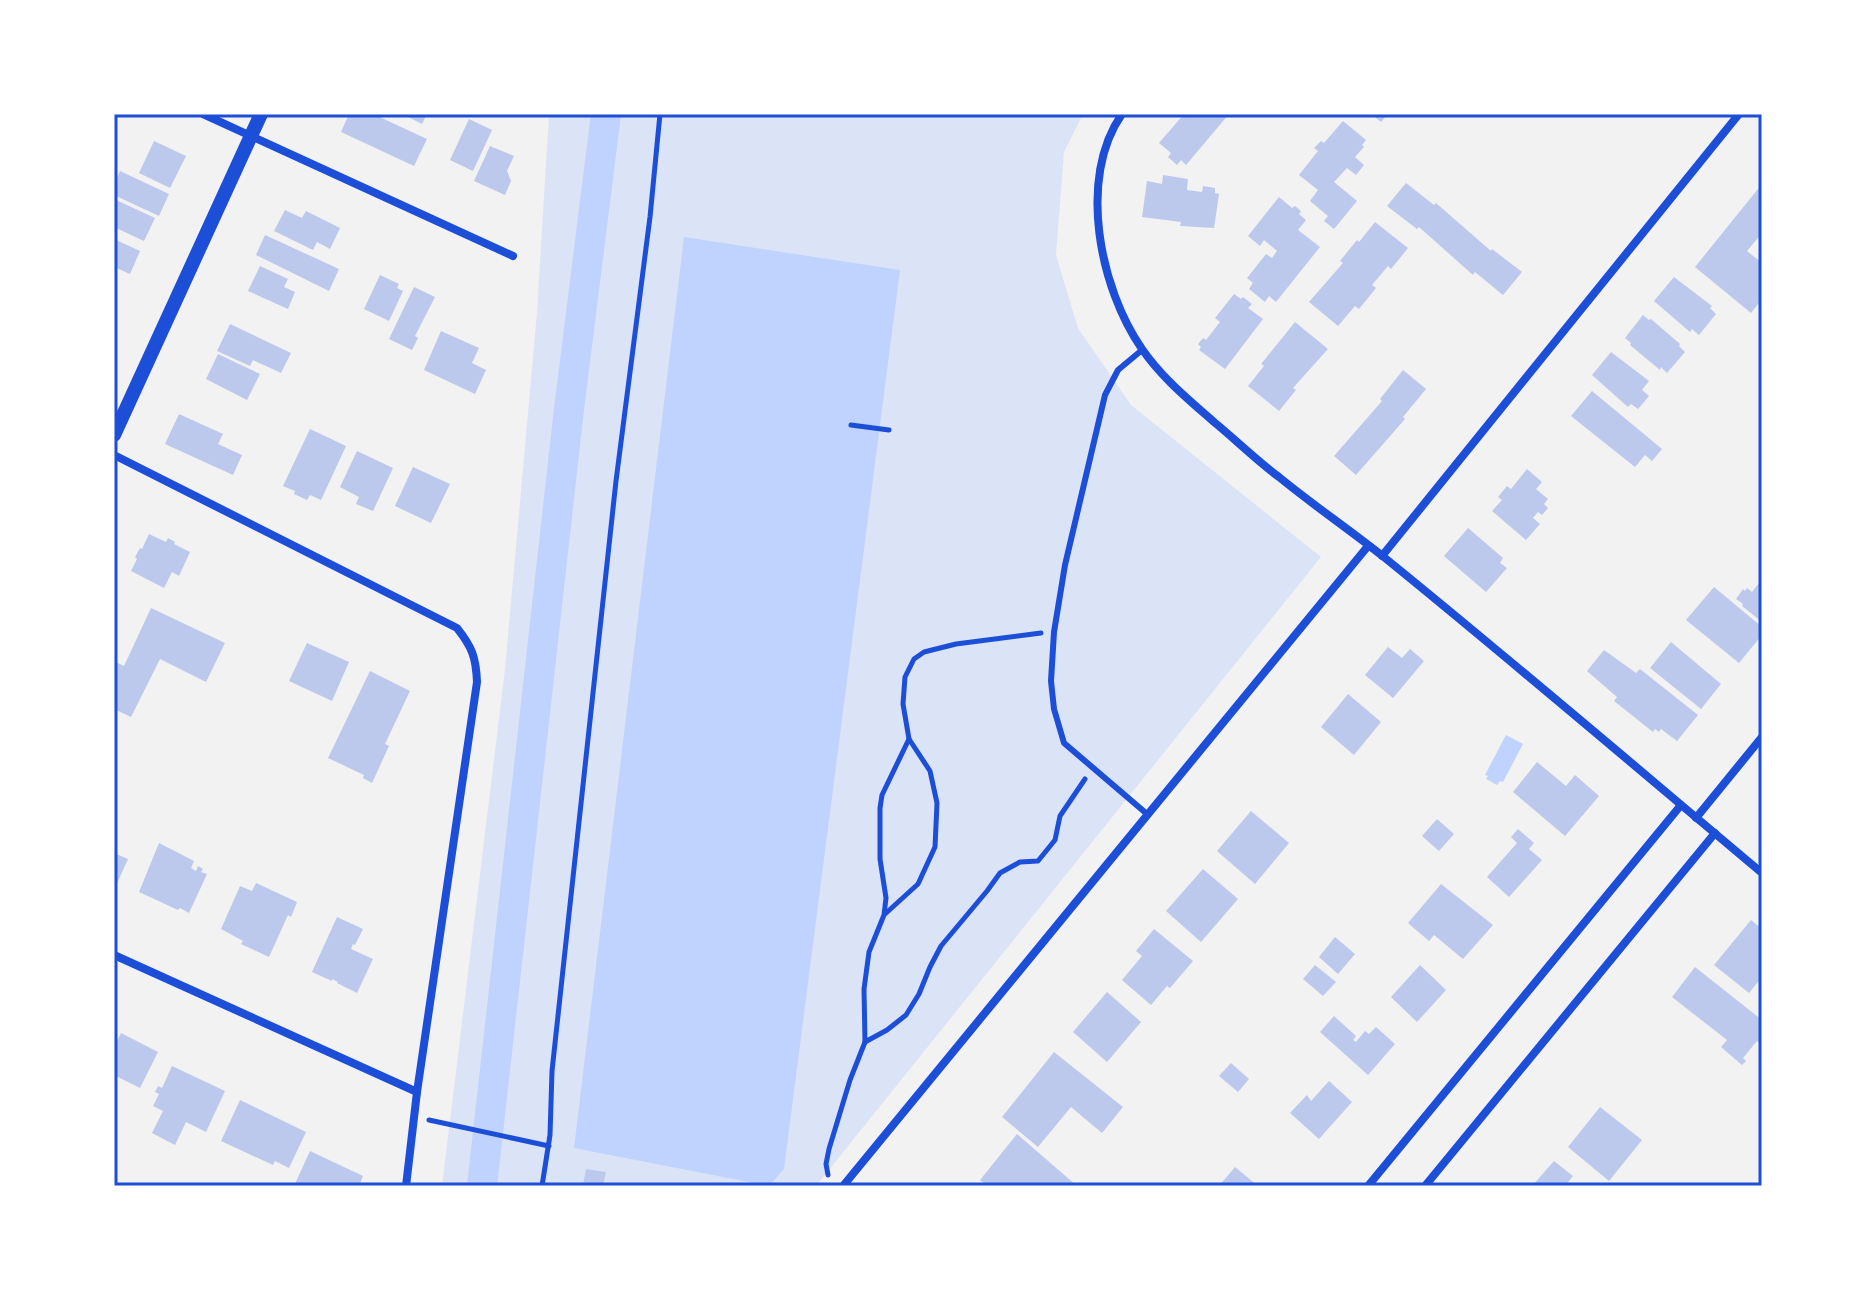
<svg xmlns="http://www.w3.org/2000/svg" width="1876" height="1300" font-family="Literata,serif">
<rect width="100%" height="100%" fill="#f2f2f2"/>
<polygon fill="#dbe4f7" points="549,114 1083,114 1064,152 1056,255 1078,328 1131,405 1321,557 816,1186 442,1186 505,669 537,312"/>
<g fill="#bfd3fe">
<polygon points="684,237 900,270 784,1169 769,1186 574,1148"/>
<polygon points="1506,735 1523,744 1503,782 1500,781 1497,785 1486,779 1488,776 1485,775"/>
</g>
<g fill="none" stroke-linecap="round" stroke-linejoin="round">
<polyline stroke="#bfd3fe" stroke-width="30" points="482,1186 569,409 606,114"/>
</g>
<g fill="#bdc9ec">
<polygon points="349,114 373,114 427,139 414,166 341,132"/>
<polygon points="407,114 427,114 422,124 406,116"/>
<polygon points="1184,114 1229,114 1186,165 1181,160 1177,165 1168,157 1171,153 1159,143"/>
<polygon points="1371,114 1388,114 1381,122"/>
<polygon points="469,119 492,130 473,171 450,160"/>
<polygon points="1343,121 1366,140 1362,145 1364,147 1355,157 1364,165 1356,175 1347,168 1334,182 1357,201 1334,229 1324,221 1328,216 1310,201 1318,190 1299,175 1318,151 1314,148 1321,141 1324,143"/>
<polygon points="154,141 186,156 170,188 139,173"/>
<polygon points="490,146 514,156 507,171 511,181 505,195 474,181"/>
<polygon points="120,171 169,194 159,216 114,195 114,185"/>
<polygon points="1163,175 1188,179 1187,190 1202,192 1203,186 1215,188 1215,193 1219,194 1214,228 1180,226 1181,222 1142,217 1147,181 1162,184"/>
<polygon points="1406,183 1434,205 1436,203 1491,251 1492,249 1522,272 1503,295 1475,272 1473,275 1419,227 1417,229 1387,206"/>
<polygon points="1762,184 1762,233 1747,251 1762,263 1762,299 1751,313 1695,267"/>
<polygon points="1279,197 1292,208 1295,206 1301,211 1299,214 1306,220 1298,230 1320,247 1276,302 1269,296 1265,302 1249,289 1253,283 1247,278 1266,254 1272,258 1277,251 1264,240 1260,246 1248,236"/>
<polygon points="114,199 155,218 144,241 114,227"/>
<polygon points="285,210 302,218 306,211 340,228 330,249 317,242 313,250 274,231"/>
<polygon points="1375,222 1408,248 1391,269 1388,266 1372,285 1376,288 1359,309 1355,306 1338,326 1309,302 1343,263 1340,261 1357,240 1359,242"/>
<polygon points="265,235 339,269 329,291 256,255"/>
<polygon points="114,239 140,251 130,274 114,267"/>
<polygon points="260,266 288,279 284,287 295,292 288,309 248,291"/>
<polygon points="380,275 399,284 397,288 403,291 389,321 364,309"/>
<polygon points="1674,277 1712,306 1710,308 1716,314 1699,335 1692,329 1690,332 1654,301"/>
<polygon points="414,287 435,297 415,336 418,338 412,350 389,339"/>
<polygon points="1234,294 1241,299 1243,297 1252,304 1248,308 1263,319 1225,369 1199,350 1201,347 1198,344 1203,338 1206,340 1220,322 1215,318"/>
<polygon points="1643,315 1649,320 1651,319 1680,344 1679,346 1685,352 1667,373 1661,367 1660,370 1630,345 1631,343 1625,338"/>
<polygon points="1295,322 1328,349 1293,388 1296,390 1279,411 1248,386 1264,366 1261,364"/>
<polygon points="230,324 291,353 281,373 253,360 250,366 217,351"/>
<polygon points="441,331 479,348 472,363 486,370 475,394 424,370"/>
<polygon points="1611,352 1649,381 1642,390 1649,396 1638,409 1631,404 1628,407 1592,375"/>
<polygon points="218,354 260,374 247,400 206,379"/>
<polygon points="1403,370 1426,389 1403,417 1405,419 1356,475 1334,456 1382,401 1380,399"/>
<polygon points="1592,391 1662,449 1652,461 1645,455 1635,467 1571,416"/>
<polygon points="179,414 223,434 218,444 242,455 233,475 165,444"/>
<polygon points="310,429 346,446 321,500 310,495 307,500 294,494 295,491 283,486"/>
<polygon points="357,451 393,468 373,511 356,504 359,497 340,487"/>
<polygon points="413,467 450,484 431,523 395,506"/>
<polygon points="1527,469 1542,482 1536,489 1548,499 1544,504 1548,508 1542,515 1538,512 1533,518 1540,524 1526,540 1492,511 1502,500 1498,497 1507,486 1511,489"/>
<polygon points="1468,528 1503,558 1500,563 1507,568 1486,592 1444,556"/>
<polygon points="149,534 166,542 168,538 175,542 174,544 190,552 179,576 172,572 164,588 131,571 137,559 135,557 140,548 142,549"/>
<polygon points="1762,579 1762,622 1742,606 1743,604 1736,599 1743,589 1745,591 1747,588 1752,592"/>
<polygon points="1714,587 1762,627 1762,635 1739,663 1686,620"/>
<polygon points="151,608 225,643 206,682 160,659 131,717 114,709 114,661 124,666"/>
<polygon points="1671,642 1721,684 1701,709 1650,668"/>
<polygon points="307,643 349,662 332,701 289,681"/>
<polygon points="1388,647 1402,658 1410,649 1424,661 1393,698 1365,675"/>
<polygon points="1604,650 1636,673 1640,669 1698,715 1677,741 1661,729 1659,732 1655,729 1653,732 1614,701 1617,697 1587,671"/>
<polygon points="370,671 410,691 385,744 389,746 372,783 363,778 364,775 328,758"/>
<polygon points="1348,694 1381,722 1354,755 1321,727"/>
<polygon points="1537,762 1566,786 1575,775 1599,796 1565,836 1513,792"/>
<polygon points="1251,811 1289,843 1255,884 1217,851"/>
<polygon points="1437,819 1454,834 1439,851 1422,836"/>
<polygon points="1518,829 1534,843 1529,849 1542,860 1509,897 1487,877 1517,843 1511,837"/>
<polygon points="159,843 194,861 191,868 196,871 198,866 203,869 201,872 207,874 189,913 180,908 178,910 139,892"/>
<polygon points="114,853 128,859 114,890"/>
<polygon points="1203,869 1238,899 1201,942 1166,911"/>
<polygon points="256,883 297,902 291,917 288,915 269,957 241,944 243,941 221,929 240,886 252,891"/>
<polygon points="1441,884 1493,925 1463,959 1434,935 1429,941 1408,923"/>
<polygon points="337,917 363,929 355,945 353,944 351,949 373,959 357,993 337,983 338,982 332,979 332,981 312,972"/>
<polygon points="1751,920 1762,929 1762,977 1749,993 1714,965"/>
<polygon points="1154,929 1193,961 1170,988 1167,986 1151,1005 1122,980 1142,956 1136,951"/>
<polygon points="1335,937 1355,954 1338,974 1319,957"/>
<polygon points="1315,965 1336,982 1323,996 1303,979"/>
<polygon points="1420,965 1446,990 1417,1022 1391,997"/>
<polygon points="1695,967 1762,1020 1762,1042 1760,1044 1757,1041 1743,1058 1746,1061 1742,1065 1721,1047 1727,1040 1672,997"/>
<polygon points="1107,992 1141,1022 1107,1062 1073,1032"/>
<polygon points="1334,1016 1356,1036 1353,1040 1356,1042 1365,1031 1369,1034 1376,1027 1395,1044 1368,1075 1320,1032"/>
<polygon points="121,1033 158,1052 140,1088 114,1075 114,1047"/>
<polygon points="1054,1052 1123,1107 1102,1133 1071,1107 1038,1147 1002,1117"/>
<polygon points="1231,1063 1249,1079 1238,1092 1219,1076"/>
<polygon points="172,1066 225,1091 206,1132 186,1122 175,1145 152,1133 163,1111 153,1106 159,1094 155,1092 158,1086 162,1088"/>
<polygon points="1329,1081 1352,1102 1319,1139 1290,1113 1307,1095 1311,1101"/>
<polygon points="240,1100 306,1132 289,1168 275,1161 273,1165 221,1141"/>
<polygon points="1600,1107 1642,1140 1609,1181 1568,1147"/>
<polygon points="1017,1134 1077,1186 987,1186 980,1180"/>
<polygon points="310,1151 363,1176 359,1186 294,1186"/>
<polygon points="1554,1161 1573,1176 1565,1186 1532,1186"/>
<polygon points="1235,1167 1258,1186 1219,1186"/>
<polygon points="586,1169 606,1172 603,1186 583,1185"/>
</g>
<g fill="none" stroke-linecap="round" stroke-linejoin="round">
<g stroke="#1d4ed8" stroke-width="5">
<polyline points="851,425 889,430"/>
<polyline points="885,914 918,884 935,847 937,803 930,771 909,739"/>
<polyline points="865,1042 864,989 869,952 884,915 886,898 880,859 880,808 882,795 909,739 903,704 905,677 914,659 924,652 956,644 1041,633"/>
<polyline points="429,1120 549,1146"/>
<polyline points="828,1175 826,1164 829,1149 850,1080 865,1042 887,1030 906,1015 919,994 930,967 941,946 987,891 1000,873 1020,862 1038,861 1055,840 1060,816 1085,779"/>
<polyline points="542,1186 550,1135 552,1071 616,481 650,217 660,114"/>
</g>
<polyline stroke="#1d4ed8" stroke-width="6" points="1142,350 1118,370 1105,395 1065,565 1054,632 1051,681 1054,709 1064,743 1147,814"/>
<g stroke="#1d4ed8" stroke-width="8">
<polyline points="203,114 513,256"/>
<path d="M1122,114C1077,178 1100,289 1142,349C1162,378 1188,399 1214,422C1236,440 1256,460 1279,477C1313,505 1350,530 1385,558C1512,661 1637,768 1762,873"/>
<path d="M114,455L457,628C472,647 476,657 477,682L417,1092L406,1186"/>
<polyline points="1382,556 1739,114"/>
<polyline points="1696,818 1762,737"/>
<polyline points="114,955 417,1092"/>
<polyline points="843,1186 1368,546"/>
<polyline points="1368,1186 1681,805"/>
<polyline points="1425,1186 1715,833"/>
</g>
<polyline stroke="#1d4ed8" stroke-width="14" points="114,435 261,114"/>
</g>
<rect width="1876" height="1300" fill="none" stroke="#ffffff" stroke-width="232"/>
<rect x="116" y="116" width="1644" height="1068" fill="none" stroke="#1d4ed8" stroke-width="3"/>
</svg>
